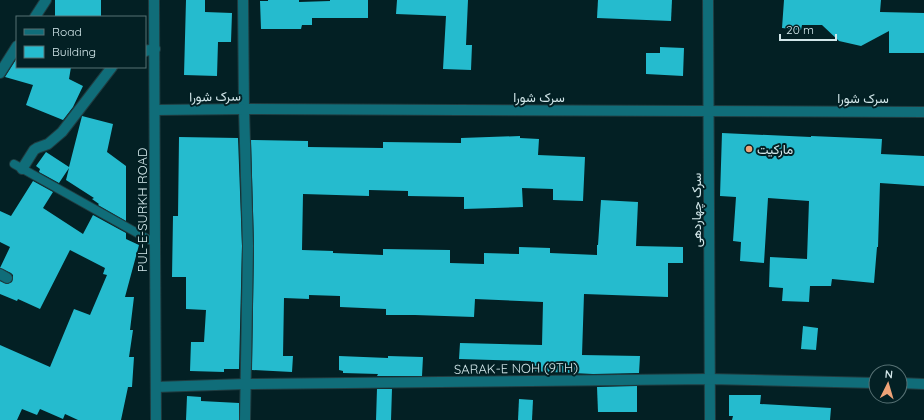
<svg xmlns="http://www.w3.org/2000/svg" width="924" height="420" font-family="Quicksand,Vazirmatn,sans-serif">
<rect width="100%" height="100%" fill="#032024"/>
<g fill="#25bbce">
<rect x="55" y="0" width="46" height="17"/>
<polygon points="186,0 205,0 205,12 232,13 231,42 218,42 217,76 184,75"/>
<polygon points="268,0 299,0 299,2 330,1 330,0 368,0 368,18 312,18 312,25 302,25 301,29 261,29 260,1 268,1"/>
<polygon points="397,0 468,0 466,45 472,45 471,70 443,69 446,16 396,14"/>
<polygon points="598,0 672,0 671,21 597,18"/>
<polygon points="784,0 881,0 880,12 924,13 924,53 889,53 889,31 861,46 839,41 822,25 802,25 801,30 782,28"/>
<polygon points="660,47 684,48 683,76 646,74 646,53 660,53"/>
<polygon points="17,58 17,67 71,67 69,79 83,86 73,107 63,120 26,105 33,85 5,77"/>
<polygon points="82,116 113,124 107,152 126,166 126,221 98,205 99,204 92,199 94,198 66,180 69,168 59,183 39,172 40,169 36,166 46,152 69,167"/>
<polygon points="722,133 811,137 811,136 882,139 881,154 924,156 924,186 880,183 878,247 877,247 874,283 832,279 831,286 810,286 809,302 782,301 783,288 769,287 770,257 807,259 809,201 768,198 764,263 740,261 741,242 733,241 736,197 720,196"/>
<polygon points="520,136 520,138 539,139 538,155 585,157 583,201 553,200 553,189 522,188 523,207 464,209 464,197 408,196 408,191 369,190 369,196 303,194 302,250 333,251 333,253 383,255 383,249 450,250 450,263 484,264 484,253 519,254 519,247 550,248 550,253 597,255 597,245 598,245 601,200 638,202 636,246 683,247 683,263 668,263 668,297 584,294 582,355 640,356 639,373 593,374 531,371 531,361 459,359 460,343 542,345 543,302 475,299 474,317 415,315 386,315 386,309 340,307 340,296 309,295 309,299 284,298 283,356 293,356 292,372 252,370 254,246 251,140 308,141 308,147 383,148 383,142 461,143 461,138"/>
<polygon points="179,137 238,138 242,246 239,369 224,369 224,372 190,371 191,342 204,342 206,310 186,309 186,277 172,277 173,216 178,216"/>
<polygon points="33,181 53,192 43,208 83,234 93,215 126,233 126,239 139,245 125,297 134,297 130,330 133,330 129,357 134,357 132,387 128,387 121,420 78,420 65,414 63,419 40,409 37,415 22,409 17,420 0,420 0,345 50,367 74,309 90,315 107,275 103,274 105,268 70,250 40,309 18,299 17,301 0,294 0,281 7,284 12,282 13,278 13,275 11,273 0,268 10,247 0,242 0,211 11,216"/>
<polygon points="803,326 818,328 816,350 801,349"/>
<polygon points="339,356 388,358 388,356 423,357 422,376 377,376 378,374 343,373 343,371 339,370"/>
<polygon points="637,386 637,412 598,412 597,387"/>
<polygon points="377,389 392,389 391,420 376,420"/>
<polygon points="729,395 761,395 760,404 831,408 830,420 732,420 733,416 729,416"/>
<polygon points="187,396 201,397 201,401 239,403 239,420 186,420"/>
<polygon points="519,399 533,400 532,420 518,420"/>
</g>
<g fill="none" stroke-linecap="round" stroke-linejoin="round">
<g stroke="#203c40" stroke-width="10">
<polyline id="service" points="14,164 155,243"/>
</g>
<g stroke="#203c40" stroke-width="12">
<g id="minor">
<polyline points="243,0 244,109 248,246 245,420"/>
<polyline points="708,0 710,420"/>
<polyline points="35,17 46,0"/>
<polyline points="145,51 155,49"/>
<polyline points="0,73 17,46"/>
<polyline points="155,110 244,109 924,112"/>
<polyline points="22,169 34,150 37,148 48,144 62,132 112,67"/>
<polyline points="0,274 7,278"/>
<polyline points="900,383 924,384"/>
<polyline points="156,387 245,384 710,379 876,383"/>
</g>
</g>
<g stroke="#203c40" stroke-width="12">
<polyline id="tertiary" points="154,0 155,243 156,420"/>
</g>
<use href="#service" stroke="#106d79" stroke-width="8"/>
<use href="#minor" stroke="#106d79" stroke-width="10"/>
<use href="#tertiary" stroke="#106d79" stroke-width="10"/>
</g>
<circle fill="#efa377" stroke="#032024" stroke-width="1.5" cx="749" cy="149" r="4"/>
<g text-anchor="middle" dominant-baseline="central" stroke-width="4" stroke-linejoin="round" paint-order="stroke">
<g font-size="13" fill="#d3e7ea" stroke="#032024">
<text transform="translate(215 96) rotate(-1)">سرک شورا</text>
<text x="539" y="97">سرک شورا</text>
<text x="863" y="98">سرک شورا</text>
<text transform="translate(142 210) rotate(-90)">PUL-E-SURKH ROAD</text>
<text transform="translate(696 210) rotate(-90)">سرک چهاردهی</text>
<text transform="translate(516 368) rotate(-1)">SARAK-E NOH (9TH)</text>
</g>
<g font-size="13" fill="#d3e7ea" stroke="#032024" text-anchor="start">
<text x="757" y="149">مارکیت</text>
</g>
</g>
<rect x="16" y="16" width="130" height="52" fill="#032024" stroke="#567073"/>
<rect x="24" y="29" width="20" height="6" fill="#106d79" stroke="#567073"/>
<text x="52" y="36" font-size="12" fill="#d3e7ea">Road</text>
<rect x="24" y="46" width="20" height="12" fill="#25bbce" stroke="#567073"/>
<text x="52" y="56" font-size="12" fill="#d3e7ea">Building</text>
<g transform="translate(888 384) rotate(5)"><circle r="19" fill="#032024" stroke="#567073"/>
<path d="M0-3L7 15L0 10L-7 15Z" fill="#efa377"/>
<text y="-6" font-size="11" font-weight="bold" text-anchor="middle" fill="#d3e7ea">N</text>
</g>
<path d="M780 34v6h56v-6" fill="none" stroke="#d3e7ea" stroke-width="2"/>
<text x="786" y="34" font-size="12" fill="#d3e7ea" stroke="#032024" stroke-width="3" paint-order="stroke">20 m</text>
</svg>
